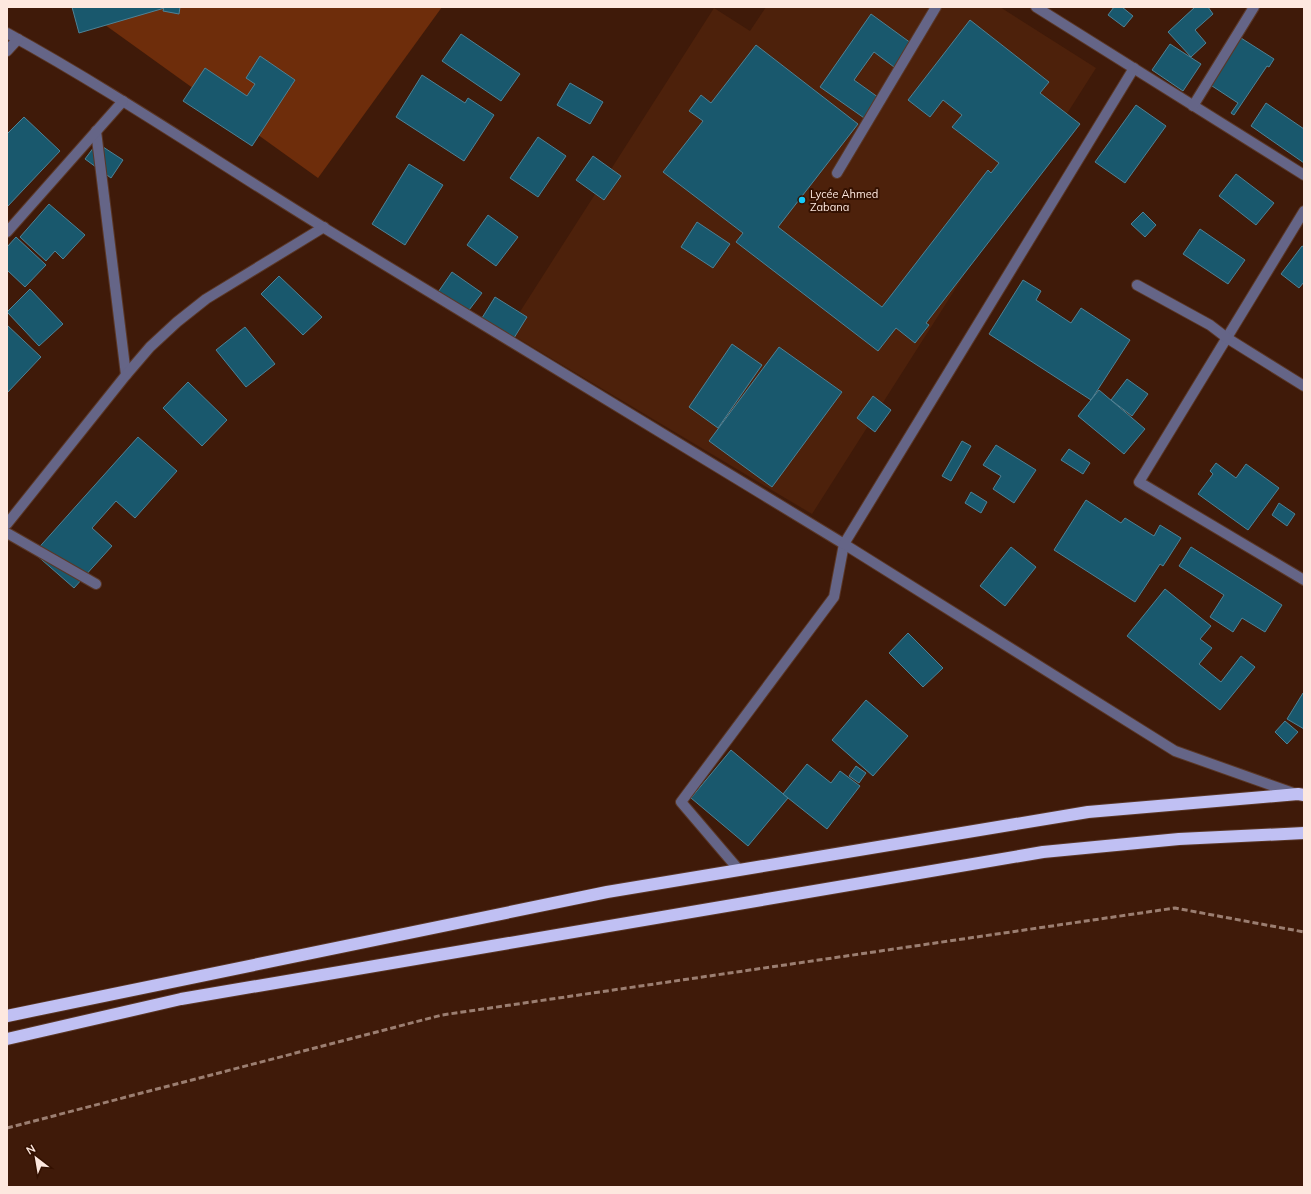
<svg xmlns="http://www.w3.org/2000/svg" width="1311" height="1194" font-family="Mulish,sans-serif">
<rect width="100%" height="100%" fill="#3f1a09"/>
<polygon fill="#4d210b" points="766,7 1000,7 1096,68 812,514 507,332 714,8 750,31"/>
<polygon fill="#6e2d0b" points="97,7 442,7 318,178 101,22"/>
<g fill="#19586d" stroke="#4e8296">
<polygon points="72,7 168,7 79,33"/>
<polygon points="164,7 180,7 179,14 163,11"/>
<polygon points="1114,7 1122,7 1133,16 1124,27 1108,15"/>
<polygon points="1195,7 1208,7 1213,14 1195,30 1206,43 1191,57 1168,32"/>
<polygon points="871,14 915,46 898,70 874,52 854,80 882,100 867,120 820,87"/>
<polygon points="970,20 1049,82 1040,93 1080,124 926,323 929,325 915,343 896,328 878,351 736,242 743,233 663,172 703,121 689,111 701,95 711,103 756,45 858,124 778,227 882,307 988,170 991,173 999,163 952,127 962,115 943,100 930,117 908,100"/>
<polygon points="461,34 520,74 501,101 442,61"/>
<polygon points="1241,38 1274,59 1269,67 1267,66 1234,115 1231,113 1238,103 1209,84"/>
<polygon points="1170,44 1201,64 1183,91 1152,70"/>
<polygon points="260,56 295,80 252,146 183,101 205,68 247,96 255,84 246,78"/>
<polygon points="422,75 465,103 468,98 494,115 464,161 396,117"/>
<polygon points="570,83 603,102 590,124 557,105"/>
<polygon points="1266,103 1304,129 1304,163 1251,126"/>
<polygon points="1136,105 1166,126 1125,183 1095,162"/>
<polygon points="24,117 60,151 7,207 7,134"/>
<polygon points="538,137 566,156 538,197 510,178"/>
<polygon points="97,143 123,160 111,178 85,159"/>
<polygon points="593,156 621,176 604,200 576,180"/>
<polygon points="409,164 443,185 405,245 372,224"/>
<polygon points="1236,174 1274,203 1256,225 1219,196"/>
<polygon points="49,204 85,235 63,259 55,251 46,261 20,237"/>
<polygon points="1143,212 1156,225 1145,237 1131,224"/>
<polygon points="488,215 518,237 496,266 467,245"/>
<polygon points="697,222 730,244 713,268 681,247"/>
<polygon points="1200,229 1245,260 1228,284 1183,254"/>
<polygon points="16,237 46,265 25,287 7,270 7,247"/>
<polygon points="1302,246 1304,247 1304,282 1299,288 1281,274"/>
<polygon points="452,272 482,293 463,318 434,298"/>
<polygon points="279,276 322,317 303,335 261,294"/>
<polygon points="1023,280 1041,291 1036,300 1071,323 1081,308 1130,340 1091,400 989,334"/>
<polygon points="30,289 63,324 39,346 7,312"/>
<polygon points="495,297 527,317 509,346 477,326"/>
<polygon points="7,325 41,357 7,393"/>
<polygon points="245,327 275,364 246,387 216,350"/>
<polygon points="732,344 762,365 718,428 689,407"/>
<polygon points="779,347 842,392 772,487 709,441"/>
<polygon points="1127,379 1148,394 1132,416 1111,400"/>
<polygon points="188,382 227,420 202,446 163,408"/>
<polygon points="1099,390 1145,429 1124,454 1078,416"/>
<polygon points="873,396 891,410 875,432 857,418"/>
<polygon points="138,437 177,471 135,518 116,501 92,528 112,546 74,588 34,553"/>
<polygon points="962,441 971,446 951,481 942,476"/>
<polygon points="996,445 1036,470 1014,503 993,489 1001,476 983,465"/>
<polygon points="1069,449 1090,463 1083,474 1061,460"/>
<polygon points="1216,463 1236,478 1246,464 1279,488 1248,530 1198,494 1213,474 1210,471"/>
<polygon points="971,492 987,502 981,513 965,503"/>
<polygon points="1086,500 1121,523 1125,518 1154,536 1160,525 1181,538 1163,566 1160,564 1135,602 1054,550"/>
<polygon points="1279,503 1295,514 1287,526 1272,515"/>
<polygon points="1011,547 1036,567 1005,606 980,586"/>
<polygon points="1191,547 1282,605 1265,632 1242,618 1233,632 1210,617 1224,595 1179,566"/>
<polygon points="1165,589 1211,626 1200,639 1212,648 1199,664 1221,682 1241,656 1255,667 1220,710 1127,636"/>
<polygon points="908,633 943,668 923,687 889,653"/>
<polygon points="1303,693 1304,693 1304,729 1287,719"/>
<polygon points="866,700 908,736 873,776 832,740"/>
<polygon points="1285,721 1298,732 1287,744 1275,732"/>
<polygon points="731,750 788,798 748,846 691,798"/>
<polygon points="807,764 831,783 840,771 860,786 827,829 783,794"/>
<polygon points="856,766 866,773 859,783 849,776"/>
</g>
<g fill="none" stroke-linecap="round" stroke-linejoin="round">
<g stroke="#5a3727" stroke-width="12">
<polyline id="lane" points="837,173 936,7"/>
</g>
<g stroke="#5a3727" stroke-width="12">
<g id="street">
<polyline points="1036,7 1304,175"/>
<path d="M7,33C116,93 220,164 326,229C498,334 671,439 844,544L834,597L681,802L739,870"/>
<polyline points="7,51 18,39"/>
<polyline points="1134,68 844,544 1175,751 1296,794"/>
<polyline points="1193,106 1254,7"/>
<polyline points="96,131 126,375"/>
<polyline points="1304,211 1139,482 1304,580"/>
<polyline points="7,232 123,101"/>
<polyline points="1137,285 1210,325 1227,338 1304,386"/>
<polyline points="7,524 126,375 150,347 177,322 206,299 324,227"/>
<polyline points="7,533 96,584"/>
</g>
</g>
<g stroke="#5a3727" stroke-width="14">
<g id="highway">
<polyline points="7,1016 607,892 1088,812 1298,794 1304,795"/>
<polyline points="7,1039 181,999 1043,852 1179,839 1304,833"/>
</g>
</g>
<use href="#lane" stroke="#656587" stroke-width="10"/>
<use href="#street" stroke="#656587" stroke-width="10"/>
<use href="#highway" stroke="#c0c0f3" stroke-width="12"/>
<polyline stroke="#9b7e71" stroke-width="3" stroke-dasharray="6 3" stroke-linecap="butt" points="7,1128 442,1015 1175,908 1304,932"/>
</g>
<circle fill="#15cafb" stroke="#341101" stroke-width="1.5" cx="802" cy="200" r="4"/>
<g text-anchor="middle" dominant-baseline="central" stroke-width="4" stroke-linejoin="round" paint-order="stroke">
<g font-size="11" fill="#fde8df" stroke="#341101" text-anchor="start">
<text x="810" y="194">Lycée Ahmed<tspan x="810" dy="13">Zabana</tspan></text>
</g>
</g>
<rect width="1311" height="1194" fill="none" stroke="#fde8df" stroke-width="16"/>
<g transform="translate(36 1158) rotate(329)" stroke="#341101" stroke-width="3" paint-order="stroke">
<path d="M0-3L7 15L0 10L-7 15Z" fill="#fde8df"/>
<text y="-6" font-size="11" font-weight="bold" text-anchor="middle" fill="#fde8df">N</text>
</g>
</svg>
